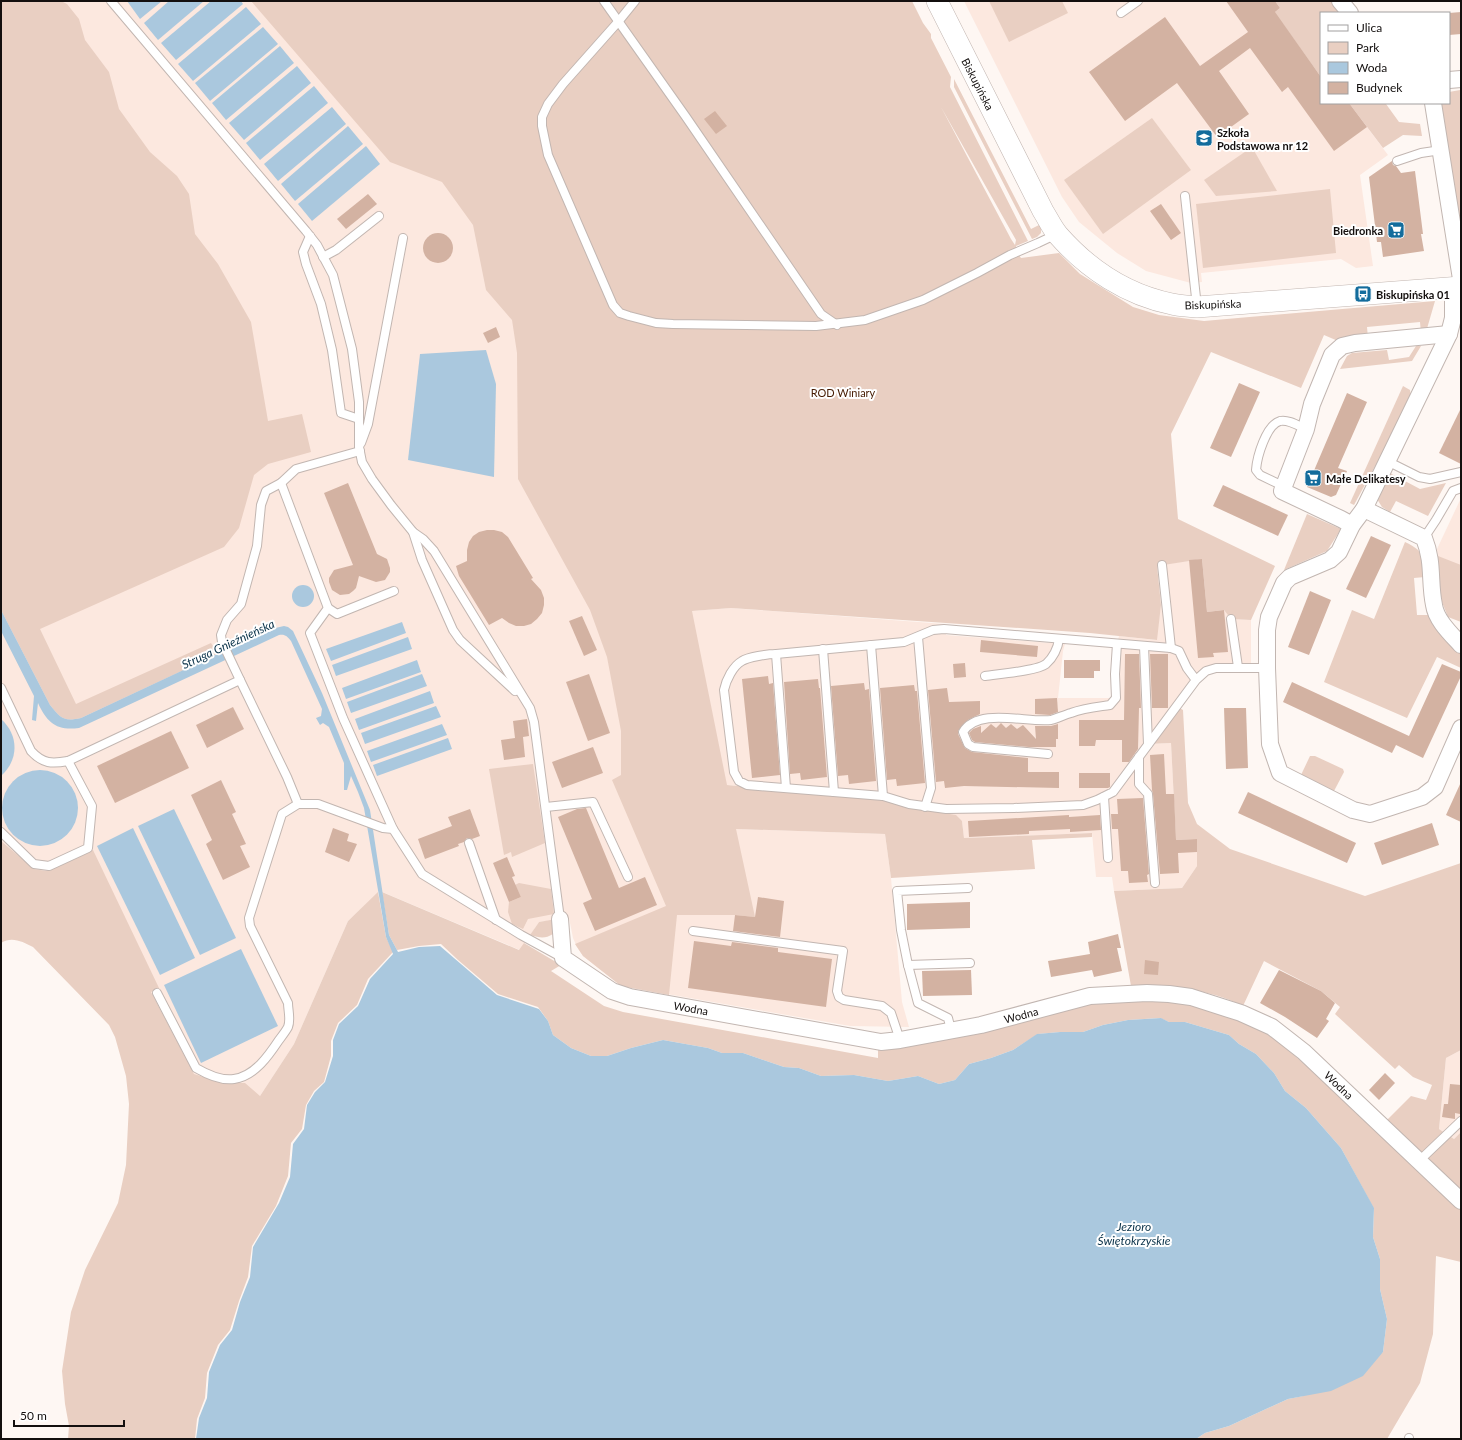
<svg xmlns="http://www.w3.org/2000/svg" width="1462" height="1440" font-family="Lato,sans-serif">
<rect width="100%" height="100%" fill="#fef7f3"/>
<g fill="#fce8df">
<polygon points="1,1 372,1 692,611 731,608 945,624 946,635 1065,644 1063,651 1058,698 1116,698 1117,644 1119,636 1156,640 1161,605 1157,565 1202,559 1207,612 1224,610 1232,619 1251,620 1251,667 1206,671 1149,744 1171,743 1176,840 1197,839 1197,866 1182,888 1114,891 1112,877 1096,877 1092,833 964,838 962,821 882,800 727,785 736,829 885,834 891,878 902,1002 909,1027 850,1026 621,986 583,956 577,947 573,938 569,918 539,922 520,950 380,891 348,921 294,1044 260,1096 203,1109 25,933 1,937"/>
<polygon points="964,1 1275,1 1280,8 1270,16 1283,24 1314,67 1321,103 1349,103 1388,155 1360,175 1373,266 1356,268 1341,259 1201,273 1202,282 1191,283 1146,271 1117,253 1079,222 1062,197"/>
<polygon points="1461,498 1461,622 1440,597 1437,549"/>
<polygon points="1461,1050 1461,1132 1454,1139 1439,1129 1446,1058"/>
</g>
<g fill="#e9cfc2" fill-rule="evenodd">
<path d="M1,1H61L67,4L79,19L85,40L109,72L119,109L150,152L177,176L189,194L195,234L218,264L251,322L268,421L302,414L311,452L268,464L254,475L239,528L224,547L40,629L76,704L211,643L218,654L81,718C63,722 61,718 50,705L1,610Z"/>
<path d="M251,1H912L923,23L931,34V38L951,77L950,87L1028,241L1016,246L1017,252L1021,258L1059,253L1080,274L1133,307L1159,315L1204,321L1435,301L1426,332L1421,333L1420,322L1367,327L1368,338L1338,341L1324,335L1301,388L1211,352L1171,434L1178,519L1275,566L1251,620L1231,619L1224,610L1207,612L1202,559L1157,566L1161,605L1157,640L1090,633L731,608L692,611L727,785L882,800L910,808L956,815L962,821L964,838L1092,833V837L1032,840L1035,869L891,878L885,834L736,829L755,917L735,915H677L669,995L621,986L583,956L575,944L666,906L612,780L621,775V731L607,657L590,610L518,479L517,353L512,320L486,290L473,225L442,182L390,162ZM941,107L1016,240L1015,245L1011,239Z"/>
<polygon points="989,1 1062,1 1068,13 1009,42"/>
<polygon points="1275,1 1336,1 1345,13 1321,13 1321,77 1283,24 1270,16 1280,8"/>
<polygon points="954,79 1031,229 1041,224 1041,233 1037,237 1032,239 954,87"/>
<polygon points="1461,88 1461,235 1441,103 1449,103 1449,92 1460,90"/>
<polygon points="1349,103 1391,103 1386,104 1399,122 1420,124 1422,136 1403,135 1383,148"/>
<polygon points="1152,118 1191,170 1103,234 1064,180"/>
<polygon points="1252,147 1277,191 1216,196 1204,180"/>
<polygon points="1330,189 1336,253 1203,268 1196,204"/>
<polygon points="1416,346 1421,346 1412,361 1340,369 1347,356 1352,353 1387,350 1389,360 1409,357"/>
<polygon points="1403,386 1410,390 1411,397 1408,405 1354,505 1350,503"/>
<polygon points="1388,472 1420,489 1446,483 1428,516 1396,501 1390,512 1382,507 1377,499"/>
<polygon points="1307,514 1341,529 1327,551 1284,570"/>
<path d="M1405,542C1426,552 1422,556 1425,577L1414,578L1417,615H1433L1461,651V668L1437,657L1407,718L1324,682L1352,610L1374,619Z"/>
<polygon points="1438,556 1461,565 1461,622 1448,617 1440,597"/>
<path d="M1178,707L1183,710L1188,803L1197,824L1230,849L1365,896L1461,863V1050L1446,1058L1439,1129L1454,1139L1461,1132V1190L1387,1120L1411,1096L1426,1100L1432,1085L1413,1077L1399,1065L1395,1069L1335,1014L1340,1007L1321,991L1264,961L1243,1006C1208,988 1169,986 1131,986L1114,891L1182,888L1197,866V839L1176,840L1171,743L1148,744Z"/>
<polygon points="1310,756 1315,756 1343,769 1344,772 1334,791 1301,775"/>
<polygon points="533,764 545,843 512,857 511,852 504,855 489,769"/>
<path d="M1,841L34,869L46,871L93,850L159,988L151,992L194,1074L223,1083H245L260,1096L294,1044L348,921L378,892L386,937L393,952L368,979L357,1005L338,1023L331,1041V1056L324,1082L314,1091L306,1105L302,1129L291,1143L288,1176L276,1206L252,1246L248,1277L239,1301L230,1330L218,1345L207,1373L205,1398L197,1419L195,1439H68L69,1426L65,1404L62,1371L71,1312L85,1270L118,1203L126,1165L129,1104L126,1076L115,1037L109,1025L33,947C23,942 12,936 1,943Z"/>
<polygon points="519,883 551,889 554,914 528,919 523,929 512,924 508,912 509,902 521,897 515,885"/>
<polygon points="382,892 519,950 524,943 561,965 551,971 604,1006 623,1012 878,1058 878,1048 909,1046 982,1032 1094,1002 1147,999 1196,1005 1225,1013 1268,1033 1328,1084 1461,1209 1461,1262 1436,1256 1433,1334 1420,1383 1387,1439 1196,1439 1205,1433 1229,1426 1288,1399 1303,1396 1383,1352 1387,1319 1380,1289 1380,1259 1373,1237 1374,1209 1341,1148 1306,1108 1285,1091 1274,1073 1256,1054 1239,1044 1229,1035 1185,1022 1169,1022 1160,1018 1128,1020 1103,1025 1083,1032 1060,1032 1038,1034 1013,1050 991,1058 969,1064 955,1080 939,1084 918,1076 888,1081 854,1075 821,1076 799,1068 784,1067 743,1053 722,1053 708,1048 663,1040 631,1048 607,1056 591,1056 571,1048 553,1035 548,1021 538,1007 498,994 458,960 441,944 419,946 397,950 389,935"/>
<path d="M556,919L553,934C545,939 540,938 530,935L539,922Z"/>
</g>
<g fill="#aac8de">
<polygon points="127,1 162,1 140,19"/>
<polygon points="169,1 204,1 158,40 144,23"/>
<polygon points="211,1 241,1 243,4 176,60 161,43"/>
<polygon points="246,7 261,24 193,81 178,64"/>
<polygon points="263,27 278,44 210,101 195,83"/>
<polygon points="280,46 294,63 226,120 212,103"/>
<polygon points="297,66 311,83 244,140 229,123"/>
<polygon points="314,86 328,103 260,160 246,143"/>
<polygon points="332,107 346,124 278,181 264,164"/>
<polygon points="348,126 363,144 295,201 281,184"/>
<polygon points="366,146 380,164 312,221 298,204"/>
<polygon points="486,350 496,384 494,477 408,460 420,354"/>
<circle cx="303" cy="596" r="11"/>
<path d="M1,610L50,705C61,718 63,722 81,718L271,629L284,626L288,627L293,631L322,693L370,810L389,935L397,950L398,952L419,947L440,946L497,995L539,1009L548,1021L553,1035L571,1048L591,1056H607L631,1048L663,1040L708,1048L722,1053H743L784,1067L799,1068L821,1076L854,1075L888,1081L918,1076L939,1084L955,1080L969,1064L991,1058L1013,1050L1037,1034L1060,1032H1083L1103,1025L1128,1020L1161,1018L1169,1022H1185L1229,1035L1239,1044L1256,1054L1274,1073L1285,1091L1306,1108L1341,1148L1374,1208L1373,1237L1380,1259V1289L1387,1319L1383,1352L1363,1376L1331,1391L1288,1399L1229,1426L1205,1433L1196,1439H196L199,1418L207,1398L209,1372L220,1345L232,1330L240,1302L250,1277L253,1247L279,1203L290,1177L293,1144L304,1129L307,1105L315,1092L325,1082L333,1056V1040L339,1024L358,1006L370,979L393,954L386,937L364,808L358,792L351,776L347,790H344V763L329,727L323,723L320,725L316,718L321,716L322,709L291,641C287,636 285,634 279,635L79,728C57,731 47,723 38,703L36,721L32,720L34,696L1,631Z"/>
<polygon points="402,622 406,633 331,661 326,649"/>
<polygon points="408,637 412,649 336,676 332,665"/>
<polygon points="417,660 421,672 346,699 342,688"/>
<polygon points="422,674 427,686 351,713 347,702"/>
<polygon points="430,691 434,703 359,730 355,719"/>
<polygon points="436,706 441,717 365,744 361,733"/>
<path d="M1,719C19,735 19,760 1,776Z"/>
<polygon points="442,724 447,735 371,762 367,751"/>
<polygon points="448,738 452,749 377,776 373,765"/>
<circle cx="40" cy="808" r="38"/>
<polygon points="174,809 236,938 200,955 138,826"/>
<polygon points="133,828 195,958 160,975 97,846"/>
<polygon points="241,949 278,1026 201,1063 164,985"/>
</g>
<g fill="#d3b2a2">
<polygon points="1226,1 1275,1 1280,8 1275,12 1321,77 1321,103 1349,103 1367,127 1334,151 1288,87 1282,92 1250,48 1219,71 1249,114 1217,137 1177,83 1125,121 1089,72 1165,17 1200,66 1248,32"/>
<polygon points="1461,12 1461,34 1449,35 1449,13"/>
<polygon points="715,111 727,126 716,134 704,119"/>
<polygon points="1392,161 1393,165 1396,166 1401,173 1415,171 1423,234 1421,234 1424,251 1383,257 1381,242 1377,242 1369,177"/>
<polygon points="368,194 377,204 346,229 337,219"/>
<polygon points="1161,204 1181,233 1171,240 1150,211"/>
<circle cx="438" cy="248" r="15"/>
<polygon points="496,327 500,337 488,343 483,333"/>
<polygon points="1239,383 1260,392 1231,457 1210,448"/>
<polygon points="1347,393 1367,402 1338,468 1347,471 1336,495 1331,497 1307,487"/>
<polygon points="1461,408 1461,464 1439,453"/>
<polygon points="348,483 377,554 387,559 390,568 390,572 385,580 376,582 359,576 356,588 353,591 349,594 340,595 332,590 329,582 329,578 334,570 353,565 324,493"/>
<polygon points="1223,485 1288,515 1278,536 1213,506"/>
<polygon points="487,530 494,530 502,532 508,537 533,578 531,579 541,590 544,598 544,605 542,613 537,619 531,624 524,626 516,626 509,623 502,618 489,625 459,576 456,566 467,561 467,550 469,542 473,536 479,532"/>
<polygon points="1371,536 1391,545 1366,598 1346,589"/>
<polygon points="1202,559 1207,612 1224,610 1228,652 1213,653 1214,657 1198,658 1189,560"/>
<polygon points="1310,591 1331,600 1309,655 1288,647"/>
<polygon points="582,616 597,650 584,656 569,621"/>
<polygon points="981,640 1038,646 1037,657 980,652"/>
<polygon points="1125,654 1139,654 1141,708 1139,708 1138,749 1129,762 1122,762 1122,740 1096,740 1095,746 1079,746 1079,720 1124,720"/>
<polygon points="1150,654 1168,654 1168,708 1152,708"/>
<polygon points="1064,660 1100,660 1100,671 1094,671 1094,678 1064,678"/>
<polygon points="965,663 966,677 954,678 953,664"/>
<polygon points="1442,664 1461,672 1461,676 1423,758 1396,745 1392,753 1283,702 1292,682 1409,736"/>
<polygon points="589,674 610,733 588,741 566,682"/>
<polygon points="768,676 769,684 773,683 780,775 752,778 742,679"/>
<polygon points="818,679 819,688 820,688 827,777 801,780 800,773 790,774 784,682"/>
<polygon points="864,683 865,690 869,689 876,781 849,784 848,775 838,776 831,686"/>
<polygon points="914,685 915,691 917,691 925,783 897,786 896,779 887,780 880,688"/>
<polygon points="947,688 949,702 980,701 980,714 968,720 958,731 958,734 965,748 972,752 1028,758 1028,772 1059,772 1059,788 964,786 945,788 944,781 936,782 928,690"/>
<polygon points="1057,698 1058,712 1050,715 1035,714 1035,699"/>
<polygon points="233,707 244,729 207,748 196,725"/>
<polygon points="1224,708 1246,708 1248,768 1226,769"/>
<polygon points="527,719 529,736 523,737 525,757 504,760 501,740 515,738 513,721"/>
<polygon points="1001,723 1006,728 1011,724 1017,729 1023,725 1036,739 1035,726 1051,726 1058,724 1058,739 1056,739 1056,747 1029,747 975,742 972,740 969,733 973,729 981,726 981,733 991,724 996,728"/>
<polygon points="171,731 189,768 115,803 97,766"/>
<polygon points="593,747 603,773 562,788 552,762"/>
<polygon points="1164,754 1166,794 1174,794 1176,840 1197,839 1197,852 1178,853 1179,873 1160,874 1153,794 1152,790 1150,755"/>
<polygon points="1079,773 1110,773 1110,787 1108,788 1079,788"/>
<polygon points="221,780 236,812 232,814 246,844 240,846 250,867 223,880 206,844 212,840 191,795"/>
<polygon points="1461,782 1461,822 1446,815"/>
<polygon points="1248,792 1356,843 1347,863 1238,813"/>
<polygon points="1143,798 1149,874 1147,875 1148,882 1129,883 1128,871 1121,871 1118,829 1112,829 1111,814 1118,814 1117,799"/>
<polygon points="586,808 619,888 645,877 657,905 595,931 583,903 592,899 558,817 577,809"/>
<polygon points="470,809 480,836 472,839 467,838 464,842 458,844 459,846 425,859 418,839 452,826 448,817"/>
<polygon points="1069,815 1069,817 1100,815 1101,830 1070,832 1070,829 1029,831 1029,834 969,837 968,821"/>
<polygon points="1432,823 1439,845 1382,865 1374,843"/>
<polygon points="333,828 349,834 347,841 357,844 349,862 325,852"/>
<polygon points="507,857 515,876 512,877 521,897 509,902 493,863"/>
<polygon points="758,897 784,901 780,937 733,931 735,915 755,917"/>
<polygon points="970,902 970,928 907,930 907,904"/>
<polygon points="1118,934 1121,948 1117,948 1122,971 1094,977 1092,970 1051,977 1048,961 1090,954 1088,942"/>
<polygon points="694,941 731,946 732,942 778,948 778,952 832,959 826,1007 688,988"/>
<polygon points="1145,960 1159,962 1158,975 1144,974"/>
<polygon points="971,970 972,995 923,996 922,971"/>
<polygon points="1279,970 1321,991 1335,1003 1326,1019 1329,1021 1317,1038 1285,1017 1260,1003"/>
<polygon points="1385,1073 1395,1083 1379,1100 1369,1090"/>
<polygon points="1450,1084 1461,1085 1460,1114 1455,1113 1455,1119 1442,1117 1444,1104 1448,1104"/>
</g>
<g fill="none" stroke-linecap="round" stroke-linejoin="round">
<g stroke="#c2b6b1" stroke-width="10">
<g id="service">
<polyline points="111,1 306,231 317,245 333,275 352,349 359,402 359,447 362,462 372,479 391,505 413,532 423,539 434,551 530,708 534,722 560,919"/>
<polyline points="604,1 686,117 821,314 837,325"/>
<polyline points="635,1 618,22 563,84 548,104 542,117 542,126 548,155 613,305 620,313 629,316 656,323 673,324 816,326 865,320 923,300 977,273 1010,255 1038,243 1057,234"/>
<polyline points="1121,13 1138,1"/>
<polyline points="1397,161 1421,153 1441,150"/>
<polyline points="1185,196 1197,307"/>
<polyline points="310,236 303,252 306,264 321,304 332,350 341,413 359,419"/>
<polyline points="323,257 336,250 379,216"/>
<polyline points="361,443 368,424 403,238"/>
<polyline points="360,451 296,469 281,483 328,608 310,633 343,718 393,829"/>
<polyline points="1387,461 1419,477 1430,479 1461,472"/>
<polyline points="281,483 266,491 261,505 257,546 241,604 227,620 221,635 222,642 240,680 287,777 298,804"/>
<path d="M1283,486L1260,475L1256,470C1257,457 1266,425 1280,421C1288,419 1299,426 1306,429"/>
<polyline points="413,532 422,560 453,630 460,640 515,691"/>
<polyline points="1424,538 1436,520 1453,491 1461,488"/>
<polyline points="1162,565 1171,648"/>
<polyline points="328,608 337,614 394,591"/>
<polyline points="1231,619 1238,667"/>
<polyline points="918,637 931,788 925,807"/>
<polyline points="871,645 883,796"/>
<polyline points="1144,646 1148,744"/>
<polyline points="823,649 834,792"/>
<polyline points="776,654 786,788"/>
<path d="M985,676C998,674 1037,671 1046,664C1053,658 1058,648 1059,639"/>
<path d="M1196,680L1187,668L1179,651L1171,648L944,629L933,630L904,642L776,654C768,654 748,657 742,661C733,666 726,680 724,690L734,772L739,781L747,785L883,796L909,804L946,809L1014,808L1083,805L1097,800L1113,792L1196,680L1206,671L1216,668H1267"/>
<path d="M1,688L31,751C43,764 52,764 68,761L240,680"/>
<path d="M1048,754L973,747L968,744L963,732C978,707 1027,723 1051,720C1058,718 1064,715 1071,713C1084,708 1097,707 1110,705L1116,698L1115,674L1117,644"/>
<polyline points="1139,757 1139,784 1148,794 1155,883"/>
<polyline points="1104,797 1108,858"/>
<polyline points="546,807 593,802 628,877"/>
<polyline points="1,832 34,864 49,866 88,848 92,806 68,761"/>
<polyline points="469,843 496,920"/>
<polyline points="693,931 843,951 837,991 839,997 844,1000 882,1006 891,1013 900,1040"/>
<polyline points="908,965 970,963"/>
<path d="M157,993L196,1068C208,1075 221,1081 234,1079C255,1076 269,1055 279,1040C282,1036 286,1031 288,1027C291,1020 288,1010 288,1003L250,926L249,918L282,814L298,804H318L383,828L393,829L422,874L521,935L563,958"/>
<polyline points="951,1030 948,1018 918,1003 908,965 901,930 897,891 968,888"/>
<polyline points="1419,1161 1461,1121"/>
<polyline points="1409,1439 1409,1438"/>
</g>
</g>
<g stroke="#c2b6b1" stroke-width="18">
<g id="minor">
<polyline points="1340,1 1350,13"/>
<polyline points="1449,80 1461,79"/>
<polyline points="1433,103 1461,279"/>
<polyline points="1453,288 1453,318 1449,334 1364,509 1352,525 1339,552 1330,560 1290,577 1284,583 1269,617 1267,630 1267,668 1270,744 1280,773 1353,810 1370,814 1422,797 1435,787 1461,728"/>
<path d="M1364,509L1424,538C1434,563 1429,581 1434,605C1436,620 1451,634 1461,645"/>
<polyline points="1352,525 1341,519 1282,491 1306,429 1312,404 1332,355 1342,346 1355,343 1449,334"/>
<polyline points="560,919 563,958 612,991 630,997 881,1042 900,1040 981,1025 1090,996 1147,993 1169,994 1191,997 1241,1013 1272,1027 1304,1052 1461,1201"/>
</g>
</g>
<g stroke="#c2b6b1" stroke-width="22">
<path id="tertiary" d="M937,1L1043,211C1048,219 1052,228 1058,235C1088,269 1127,295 1172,304C1180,306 1189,306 1197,307L1461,287"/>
</g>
<use href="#service" stroke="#fff" stroke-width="8"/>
<use href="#minor" stroke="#fff" stroke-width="16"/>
<use href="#tertiary" stroke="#fff" stroke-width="21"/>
</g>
<defs>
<g id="school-square" transform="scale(0.9)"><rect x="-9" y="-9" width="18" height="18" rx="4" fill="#136c9c" stroke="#fff"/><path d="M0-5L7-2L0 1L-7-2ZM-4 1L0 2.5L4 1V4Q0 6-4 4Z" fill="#fff"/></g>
<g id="supermarket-square" transform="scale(0.9)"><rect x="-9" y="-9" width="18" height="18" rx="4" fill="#136c9c" stroke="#fff"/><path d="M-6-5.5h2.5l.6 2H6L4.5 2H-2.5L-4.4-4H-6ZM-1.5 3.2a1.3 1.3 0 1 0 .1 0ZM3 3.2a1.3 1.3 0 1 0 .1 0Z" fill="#fff"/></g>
<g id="bus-square" transform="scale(0.9)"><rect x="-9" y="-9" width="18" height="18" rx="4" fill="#136c9c" stroke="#fff"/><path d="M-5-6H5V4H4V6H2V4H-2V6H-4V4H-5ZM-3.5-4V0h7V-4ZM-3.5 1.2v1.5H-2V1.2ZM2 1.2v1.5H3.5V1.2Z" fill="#fff"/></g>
</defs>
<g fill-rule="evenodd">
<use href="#school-square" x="1204" y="138"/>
<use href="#supermarket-square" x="1396" y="230"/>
<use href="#bus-square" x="1363" y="294"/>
<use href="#supermarket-square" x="1313" y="478"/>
</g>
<g text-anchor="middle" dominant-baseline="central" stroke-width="4" stroke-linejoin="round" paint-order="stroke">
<g font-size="11" fill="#130f0e" stroke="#fff">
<text transform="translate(978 84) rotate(63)">Biskupińska</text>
<text transform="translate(1213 304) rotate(-2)">Biskupińska</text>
<text transform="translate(691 1008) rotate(10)">Wodna</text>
<text transform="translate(1021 1015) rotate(-15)">Wodna</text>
<text transform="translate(1339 1085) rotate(44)">Wodna</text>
</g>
<g font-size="11" font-weight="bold" fill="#130f0e" stroke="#fff" text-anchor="start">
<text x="1217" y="132">Szkoła<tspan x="1217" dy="13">Podstawowa nr 12</tspan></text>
<text x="1383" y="230" text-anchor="end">Biedronka</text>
<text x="1376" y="294">Biskupińska 01</text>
<text x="1326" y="478">Małe Delikatesy</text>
</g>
<g font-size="11" fill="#461b02" stroke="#fff">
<text x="843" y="392">ROD Winiary</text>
</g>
<g font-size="12" font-style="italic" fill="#0a3249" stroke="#fff">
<text transform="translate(228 644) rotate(-25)">Struga Gnieźnieńska</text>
<text x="1134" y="1226">Jezioro<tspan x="1134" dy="14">Świętokrzyskie</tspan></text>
</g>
</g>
<rect width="1462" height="1440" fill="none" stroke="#130f0e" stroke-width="4"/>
<rect x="1320" y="12" width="130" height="92" fill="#ffffff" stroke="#a19f9f"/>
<rect x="1328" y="25" width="20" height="6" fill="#ffffff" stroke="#a19f9f"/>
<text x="1356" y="32" font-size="12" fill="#130f0e">Ulica</text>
<rect x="1328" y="42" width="20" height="12" fill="#e9cfc2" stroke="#a19f9f"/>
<text x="1356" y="52" font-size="12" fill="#130f0e">Park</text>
<rect x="1328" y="62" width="20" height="12" fill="#aac8de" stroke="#a19f9f"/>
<text x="1356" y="72" font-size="12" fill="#130f0e">Woda</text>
<rect x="1328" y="82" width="20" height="12" fill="#d3b2a2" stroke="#a19f9f"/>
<text x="1356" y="92" font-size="12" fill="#130f0e">Budynek</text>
<path d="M14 1420v6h110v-6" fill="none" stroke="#130f0e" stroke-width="2"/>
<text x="20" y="1420" font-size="12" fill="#130f0e" stroke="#ffffff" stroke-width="3" paint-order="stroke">50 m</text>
</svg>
